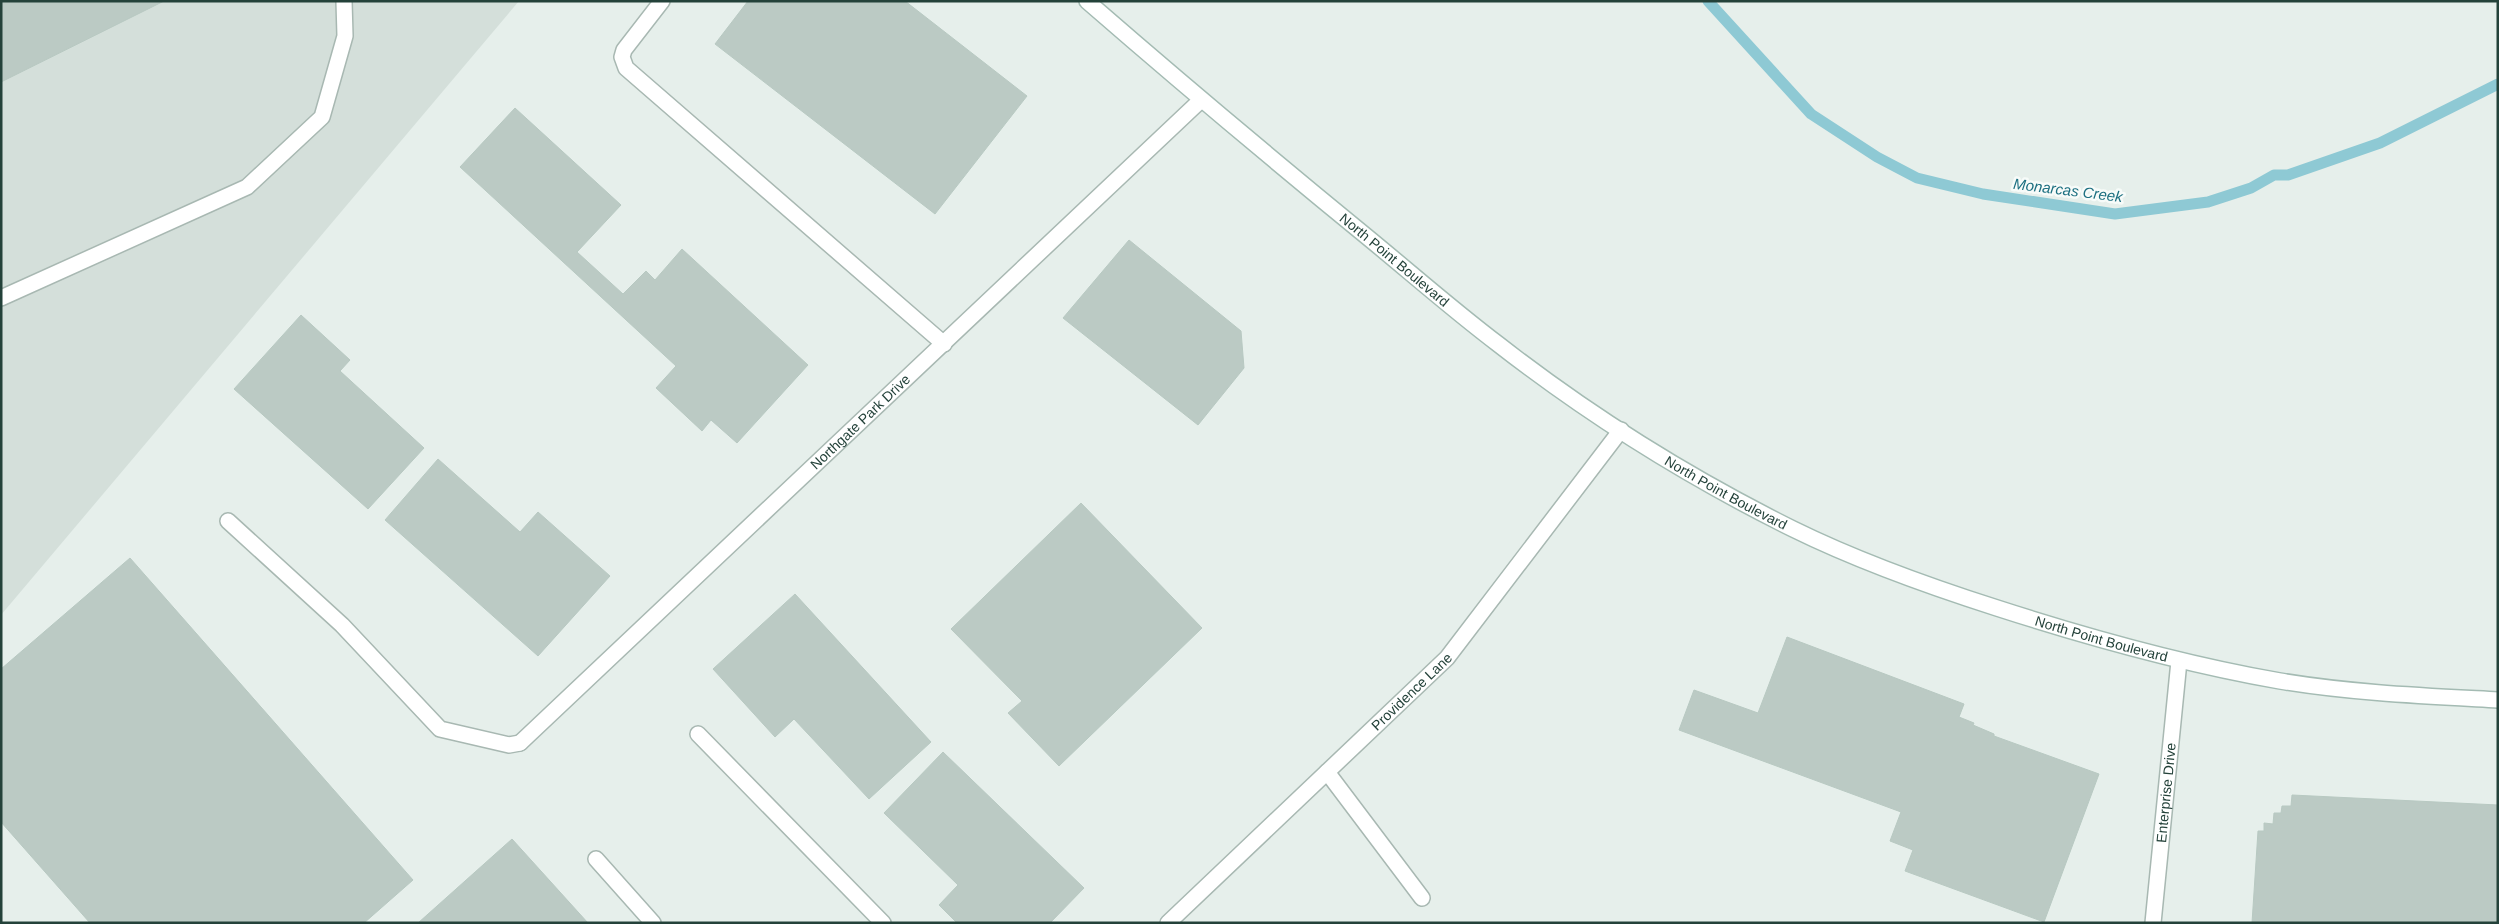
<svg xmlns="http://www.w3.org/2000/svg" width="2499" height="924" font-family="Helvetica,sans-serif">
<rect width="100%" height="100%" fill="#e6efeb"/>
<polygon fill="#d4dfda" points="1,1 519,1 1,615"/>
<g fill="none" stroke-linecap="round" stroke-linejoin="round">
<polyline stroke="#8ec9d4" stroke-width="11" points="1708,1 1811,114 1877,157 1917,178 1983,194 2115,214 2208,202 2251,188 2274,175 2288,175 2380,143 2498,84"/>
</g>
<g fill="#bbcac4" stroke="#b8c9c2">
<polygon points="1,1 164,1 1,82"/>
<polygon points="748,1 905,1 1027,96 935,214 715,44"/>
<polygon points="515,108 621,205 577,252 623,294 646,271 655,280 682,249 808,365 737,443 711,420 702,431 656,388 676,366 460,167"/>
<polygon points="1129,240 1241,331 1244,368 1198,425 1063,318"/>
<polygon points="301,315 350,360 340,371 424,448 368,509 234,389"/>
<polygon points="438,459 520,532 538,512 610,576 538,656 385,520"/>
<polygon points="1081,503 1202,628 1059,766 1008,713 1022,701 951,629"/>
<polygon points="130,558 413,880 364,923 90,923 1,822 1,669"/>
<polygon points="795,594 931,742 869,799 794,719 775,737 713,669"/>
<polygon points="1787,637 1964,704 1959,717 1974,723 1973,725 1994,734 1994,736 2099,774 2044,922 1905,871 1913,850 1890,841 1901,812 1679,730 1694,690 1758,713"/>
<polygon points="943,752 1084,888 1050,923 957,923 939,905 958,885 884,813"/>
<polygon points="2292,795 2498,805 2498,923 2252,923 2258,831 2264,831 2264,823 2273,824 2274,813 2281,813 2282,806 2291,806"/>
<polygon points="512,839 588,923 418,923"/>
</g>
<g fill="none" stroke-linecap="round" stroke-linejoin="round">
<g stroke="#a8b8b2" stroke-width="18">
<g id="lane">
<polyline points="662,1 624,50 622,57 626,68 944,344"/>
<polyline points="1,298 247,187 322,117 345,36 344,1"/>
<polyline points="228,521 342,625 440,729 509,745 520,743"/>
<polyline points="698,734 883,923"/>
<polyline points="1327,772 1422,898"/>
<polyline points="596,859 653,923"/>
</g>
</g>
<g stroke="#a8b8b2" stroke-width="18">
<g id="street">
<path id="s1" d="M520,743L1201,100"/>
<path id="s2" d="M1168,923L1447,658L1621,430"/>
<path id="s3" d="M2153,923L2179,661"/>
</g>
</g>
<g stroke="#a4bbb3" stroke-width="18">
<g id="secondary">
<path id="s4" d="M1087,1C1179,81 1272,159 1366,236C1410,272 1453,310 1498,344C1589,415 1690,478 1793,529C1858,561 1928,586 1997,608C2090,638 2183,664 2280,681C2352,693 2425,696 2498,700"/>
</g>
</g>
<use href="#lane" stroke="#fff" stroke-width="15"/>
<use href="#street" stroke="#fff" stroke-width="15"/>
<use href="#secondary" stroke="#fff" stroke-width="15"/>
</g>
<g text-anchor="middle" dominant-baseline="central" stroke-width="5" stroke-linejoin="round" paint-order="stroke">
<g font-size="14" fill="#24423a" stroke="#f7fbf9">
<text stroke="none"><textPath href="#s4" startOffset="402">North Point Boulevard</textPath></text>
<text stroke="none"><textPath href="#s1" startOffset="468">Northgate Park Drive</textPath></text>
<text stroke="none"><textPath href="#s4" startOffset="808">North Point Boulevard</textPath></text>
<text stroke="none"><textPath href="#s4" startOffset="1212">North Point Boulevard</textPath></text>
<text stroke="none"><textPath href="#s2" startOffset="336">Providence Lane</textPath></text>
<text stroke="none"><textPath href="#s3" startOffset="131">Enterprise Drive</textPath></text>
</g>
<g font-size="15" font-style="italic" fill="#1c6f80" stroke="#f7fbf9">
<text transform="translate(2068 190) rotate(7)">Monarcas Creek</text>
</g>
</g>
<rect width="2499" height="924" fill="none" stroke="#24423a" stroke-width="5"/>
</svg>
